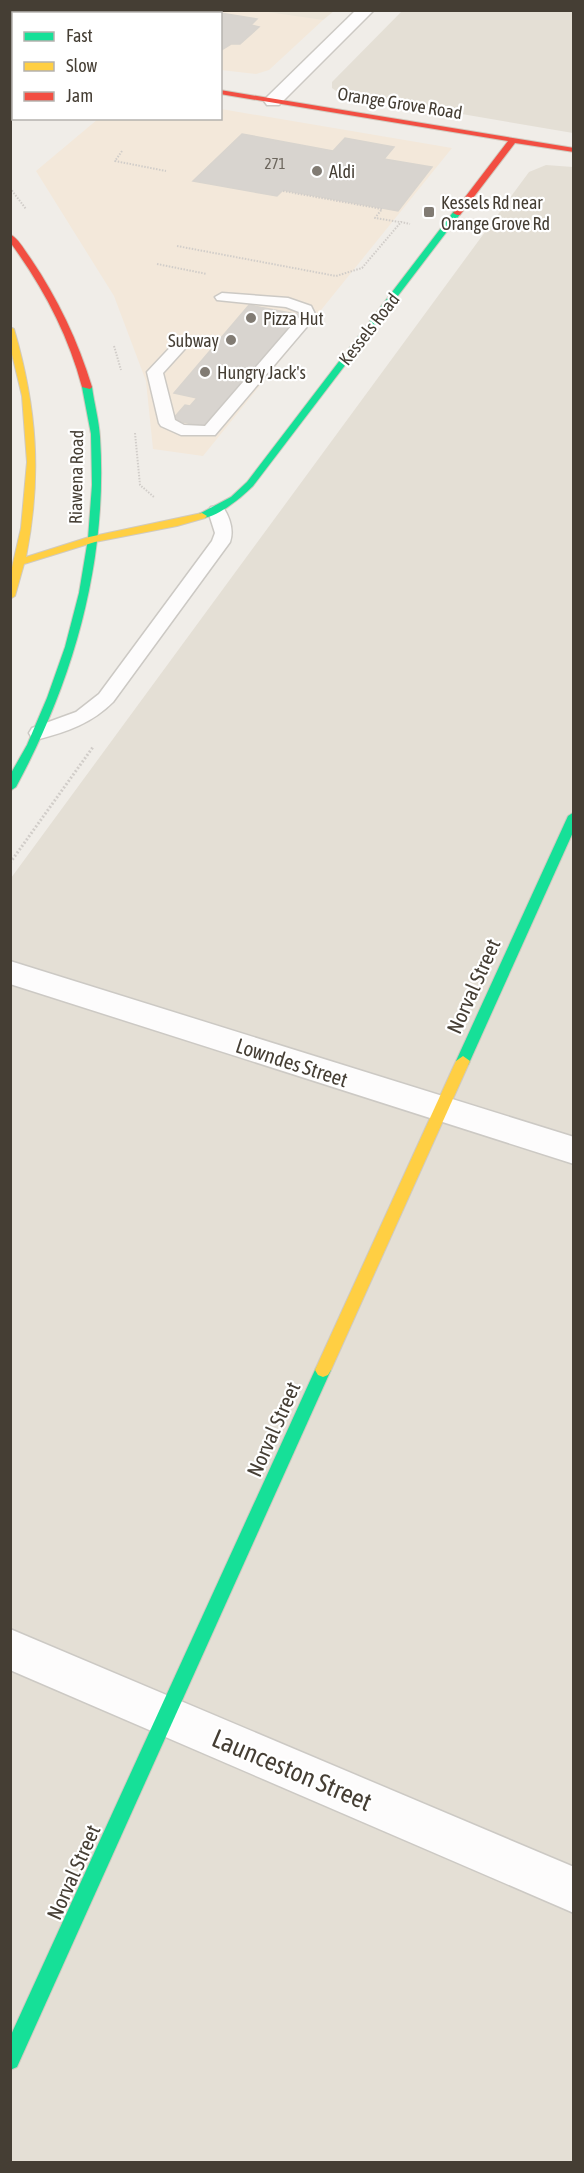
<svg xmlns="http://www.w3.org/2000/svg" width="584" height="2173" font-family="'Asap Condensed',sans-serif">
<rect width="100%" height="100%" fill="#f0ede8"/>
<g fill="#e4dfd5">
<polygon points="402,11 573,11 573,133 339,93 332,88 332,82"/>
<polygon points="546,165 573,167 573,2162 11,2162 11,878 529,172"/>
</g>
<g fill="#f3e8da">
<polygon points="261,10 323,20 269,70 256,74 221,70 220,14 14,14 13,34 11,33 10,11"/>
<polygon points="221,109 452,148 203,456 153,449 146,381 114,296 36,171 98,119 220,118"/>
</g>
<polygon fill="#ebe4d7" points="261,11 334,10 334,11 323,20"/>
<g fill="#d8d4cf" stroke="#d8d4ce" stroke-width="1.5">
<polygon points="84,10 202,10 257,19 251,25 259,27 240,44 231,44 220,51 220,14 80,14"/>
<polygon points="242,134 333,151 345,138 394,147 384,159 432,167 398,211 283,190 277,196 193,181"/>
<polygon points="249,305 301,315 219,416 213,415 203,426 172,420 185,405 190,406 197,398 174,393"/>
</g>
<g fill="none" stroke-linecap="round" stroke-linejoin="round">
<g stroke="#ccc9c4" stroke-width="3">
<g id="lane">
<polygon points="222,293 288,298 311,306 316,316 215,435 181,435 161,426 159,423 147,372 179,338 189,338 192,341 163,373 175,420 184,425 205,426 300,316 299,312 286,307 217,300 215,297"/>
<path d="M217,506L223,507C230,518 234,530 230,542L113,702C92,723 67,732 39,739L32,738L29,733L32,728L76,712L99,694L212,541L215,533L208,511L211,507Z"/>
</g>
</g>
<g stroke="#ccc9c4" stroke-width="3">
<g id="street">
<polygon points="356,10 374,10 279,105 267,105 264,101 267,97"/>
<polygon points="10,961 574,1137 574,1164 10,984"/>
<polygon points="10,1629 574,1867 574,1913 10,1670"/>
</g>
</g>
<g stroke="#d0cabf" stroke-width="2">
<g id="fast">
<rect x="10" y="54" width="4" height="4"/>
<path d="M454,211L461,213L253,486C242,497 215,520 199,518V514L231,497L247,482Z"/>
<path d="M87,384L92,387C94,403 99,420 100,437C108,560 74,680 16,787L10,791V775L27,745L47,698L65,647L79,593L88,539L92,485L91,434L82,387Z"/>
<polygon points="574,812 574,830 470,1061 468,1065 458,1065 456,1061 568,816"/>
<polygon points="323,1363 328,1365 331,1370 17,2067 10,2070 10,2037 315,1370 318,1365"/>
</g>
</g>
<g stroke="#d0cabf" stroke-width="2">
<g id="slow">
<path d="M10,327L14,329C37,408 42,476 26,557L89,537L202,513L207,516L205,518L177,526L95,542L24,564L15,596L10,599V576L21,528L27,462L22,396L10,346Z"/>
<polygon points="463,1056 470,1061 331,1370 328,1375 323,1377 318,1375 315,1370 456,1061"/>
</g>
</g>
<g stroke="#d0cabf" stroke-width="2">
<g id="jam">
<polygon points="220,90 574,148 574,152 515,143 460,215 457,215 453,213 508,141 220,94"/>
<path d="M10,234C19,239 25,251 31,259C58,299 78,341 92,387L90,389L82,387C68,334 43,287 10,242Z"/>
</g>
</g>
<g stroke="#d1cdc9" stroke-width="2" stroke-dasharray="1.5 1.5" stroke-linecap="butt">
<polyline points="122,151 115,161 166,171"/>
<polyline points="10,188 26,209"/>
<polyline points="283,191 382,209 375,218 400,222"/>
<polyline points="177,246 336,276 362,268 401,222 410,224"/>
<polyline points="157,264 207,274"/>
<polyline points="114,346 121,370"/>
<polyline points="135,433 140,485 154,497"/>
</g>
<polyline stroke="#d1cdc9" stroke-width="3" stroke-dasharray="2 2" stroke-linecap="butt" points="10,863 93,747"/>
<use href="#lane" fill="#fdfcfc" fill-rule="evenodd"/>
<use href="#street" fill="#fdfcfc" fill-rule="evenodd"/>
<use href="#fast" fill="#16e098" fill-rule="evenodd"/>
<use href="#slow" fill="#ffcf43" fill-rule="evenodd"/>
<use href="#jam" fill="#f24e42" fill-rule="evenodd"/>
</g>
<g fill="#817b73" stroke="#fff" stroke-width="2">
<circle cx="317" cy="171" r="6"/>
<rect x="423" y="206" width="12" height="12" rx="3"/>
<circle cx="251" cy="318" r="6"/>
<circle cx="231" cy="340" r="6"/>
<circle cx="205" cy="372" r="6"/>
</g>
<g text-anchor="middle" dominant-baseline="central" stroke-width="4.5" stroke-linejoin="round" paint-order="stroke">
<g font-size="15" fill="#6b655c">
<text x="275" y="163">271</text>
</g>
<g font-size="18" fill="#453e34" stroke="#fff">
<text transform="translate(400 103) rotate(9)">Orange Grove Road</text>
<text transform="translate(369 329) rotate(-52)">Kessels Road</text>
<text transform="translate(76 477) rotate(-89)">Riawena Road</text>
</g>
<g font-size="18" fill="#453e34" stroke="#fff" text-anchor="start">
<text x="329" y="171">Aldi</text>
<text x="441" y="202">Kessels Rd near<tspan x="441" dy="21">Orange Grove Rd</tspan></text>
<text x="263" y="318">Pizza Hut</text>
<text x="219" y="340" text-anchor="end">Subway</text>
<text x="217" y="372">Hungry Jack's</text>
</g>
<g font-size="21" fill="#453e34" stroke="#fff">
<text transform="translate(473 986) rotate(-66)">Norval Street</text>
<text transform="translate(292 1062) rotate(18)">Lowndes Street</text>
<text transform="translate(273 1429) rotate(-66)">Norval Street</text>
<text transform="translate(73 1872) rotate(-66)">Norval Street</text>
</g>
<g font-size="26" fill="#453e34" stroke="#fff">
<text transform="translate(292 1770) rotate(23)">Launceston Street</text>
</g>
</g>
<rect width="584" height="2173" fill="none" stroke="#453e34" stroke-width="24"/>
<rect x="12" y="12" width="210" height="108" fill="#ffffff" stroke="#b5b2ae" stroke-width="1.5"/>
<rect x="24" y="32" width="30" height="9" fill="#16e098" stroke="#b5b2ae" stroke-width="1.5"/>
<text x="66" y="42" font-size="18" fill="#453e34">Fast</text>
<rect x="24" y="62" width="30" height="9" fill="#ffcf43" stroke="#b5b2ae" stroke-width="1.5"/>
<text x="66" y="72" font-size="18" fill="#453e34">Slow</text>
<rect x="24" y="92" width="30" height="9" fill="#f24e42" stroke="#b5b2ae" stroke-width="1.5"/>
<text x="66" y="102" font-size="18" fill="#453e34">Jam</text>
</svg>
